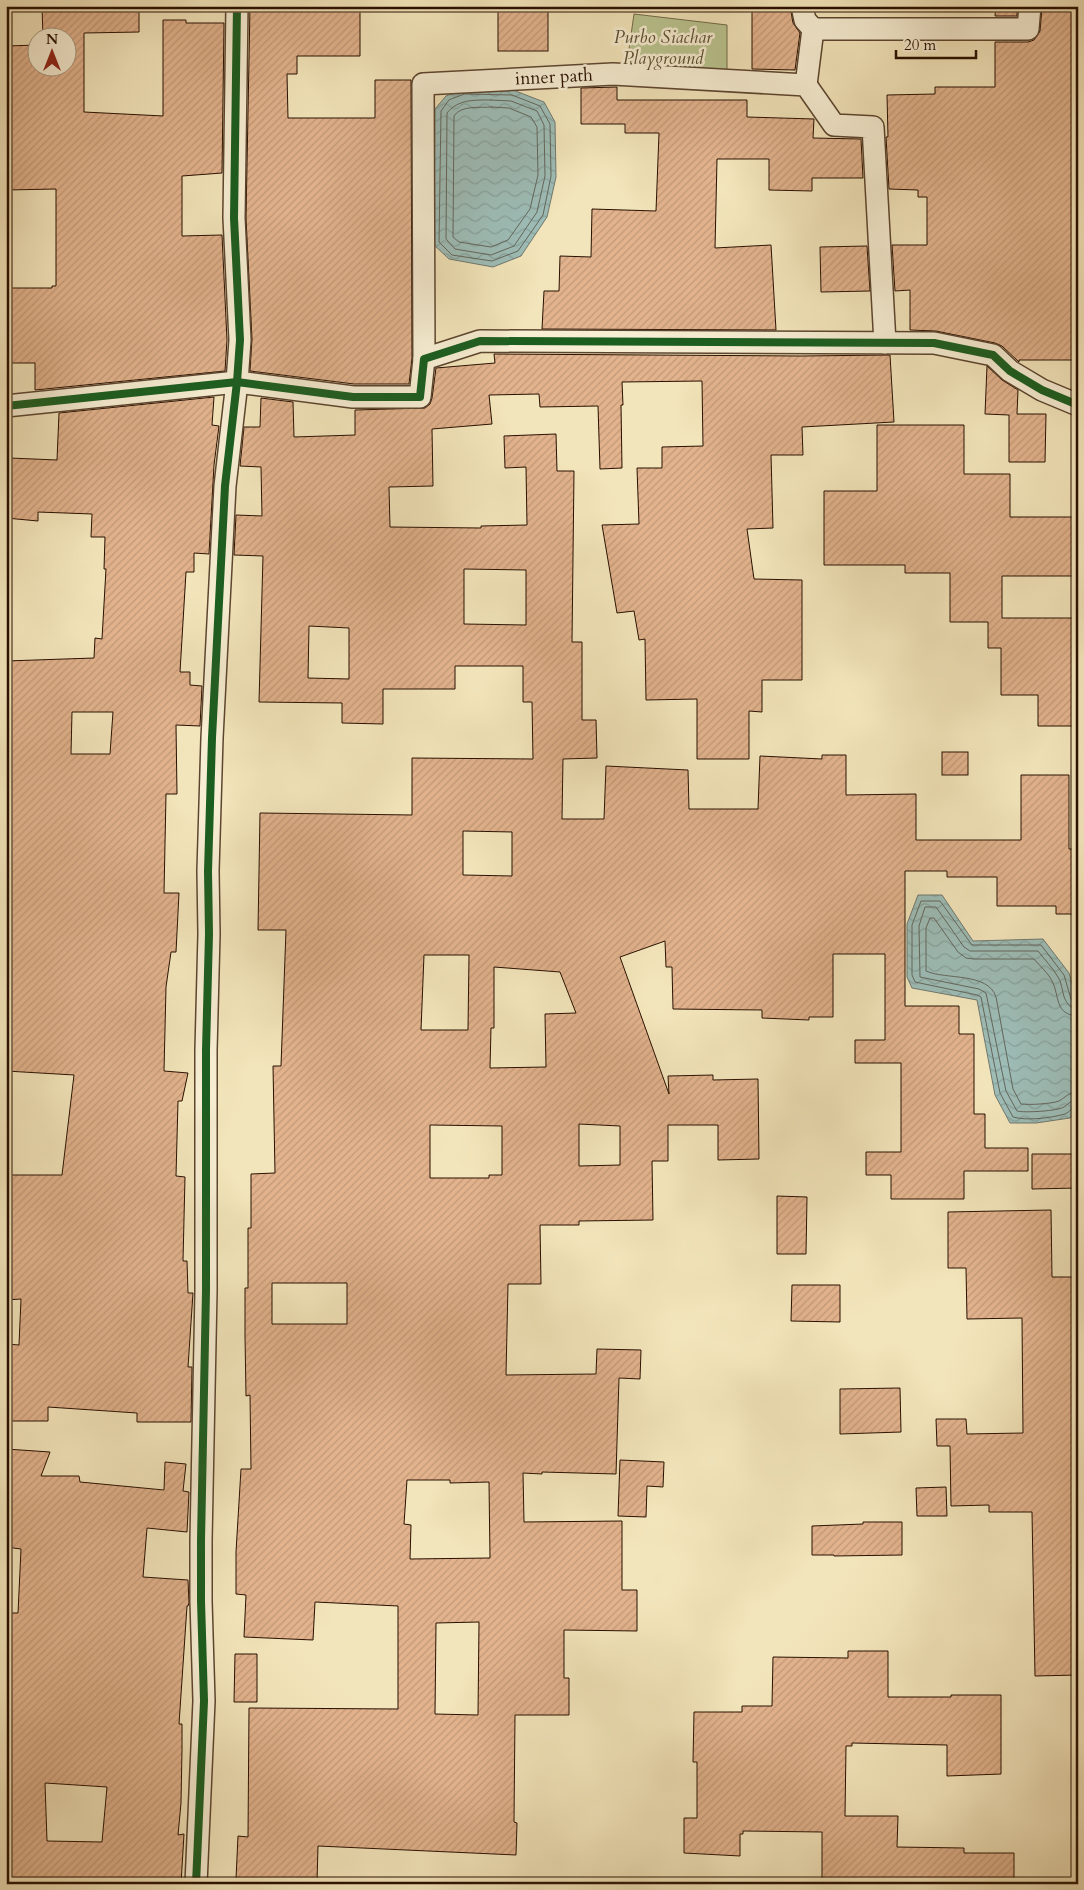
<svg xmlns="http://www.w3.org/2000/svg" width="1084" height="1890" font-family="Cardo,serif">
<defs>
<pattern id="water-waves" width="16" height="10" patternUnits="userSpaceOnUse" patternTransform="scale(1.25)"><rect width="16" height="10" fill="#9dbdb7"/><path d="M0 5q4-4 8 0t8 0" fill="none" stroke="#87a19c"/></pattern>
<pattern id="building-hatch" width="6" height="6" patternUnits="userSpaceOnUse" patternTransform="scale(1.25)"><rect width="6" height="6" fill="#e2b38d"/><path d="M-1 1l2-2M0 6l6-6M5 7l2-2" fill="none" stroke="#c29978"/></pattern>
</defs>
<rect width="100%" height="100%" fill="#f3e5bb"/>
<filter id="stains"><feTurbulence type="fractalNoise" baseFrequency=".004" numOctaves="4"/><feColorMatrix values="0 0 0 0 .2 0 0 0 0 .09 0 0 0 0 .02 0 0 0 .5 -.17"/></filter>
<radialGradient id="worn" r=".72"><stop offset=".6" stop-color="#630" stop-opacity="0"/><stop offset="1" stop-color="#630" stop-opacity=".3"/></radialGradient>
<polygon fill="#bac590" stroke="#726a48" points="634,14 727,25 727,78 632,75 629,49"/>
<g fill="url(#water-waves)" stroke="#6f786e">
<polygon points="464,89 513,90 544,102 555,122 556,177 547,217 521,256 493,267 449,259 434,245 435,109 446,96"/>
<polygon points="918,895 942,895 973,941 1043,939 1069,973 1078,1005 1078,1109 1070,1118 1036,1123 1010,1123 995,1095 977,1000 912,988 907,977 907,924"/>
</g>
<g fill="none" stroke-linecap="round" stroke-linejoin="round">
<g stroke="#63665c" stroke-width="1">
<polygon points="465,94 512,95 540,106 550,124 551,176 543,215 518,251 492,261 452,255 439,242 441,111 449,100"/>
<path d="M491,100L511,101L537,111L544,125L545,176L537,212L514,246L491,255L455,249L446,239L447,113C458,99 475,100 491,100Z"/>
<path d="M492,107L509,108L531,117L537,127L538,175L530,209L508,240L491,247L459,242L453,237L454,116C461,105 479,108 492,107Z"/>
<path d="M1078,1002L1071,999L1064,975L1041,945H972L940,901H921L912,925V975L915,982L977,995L981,997L1000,1093L1013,1117C1028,1121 1050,1118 1065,1114C1070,1112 1071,1107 1078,1106"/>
<path d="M1078,1008C1060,1007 1065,988 1058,977C1053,968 1044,959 1038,951H970L964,947L936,907H925L919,926L920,977L979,989L986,993L1006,1091L1017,1111C1024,1113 1058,1111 1064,1107C1070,1103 1070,1100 1078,1100"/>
<path d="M1078,1016C1054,1015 1060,996 1052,981C1048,973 1040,966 1034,959H974L966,958L958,952L934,918H930L926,928V971C946,980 988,972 996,997L1013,1089L1021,1104C1029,1105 1051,1104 1059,1101C1066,1097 1069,1092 1078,1092"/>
</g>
</g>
<g fill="url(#building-hatch)" stroke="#291000" fill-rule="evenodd">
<polygon points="42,6 139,6 139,32 84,33 84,112 163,116 163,20 186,20 186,23 224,23 222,173 182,176 182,236 222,235 227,340 225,371 35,390 35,363 6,363 6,288 52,288 52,286 56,286 56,189 6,190 6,46 38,45 38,68 68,68 68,38 43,38"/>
<polygon points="250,6 360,6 360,56 297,56 297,74 287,74 288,118 375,118 375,80 411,80 412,358 409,384 354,384 250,371 252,339 246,218"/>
<rect x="498" y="6" width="50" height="45"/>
<polygon points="752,6 790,6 793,23 800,33 795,70 752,69"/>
<polygon points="996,6 1017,6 1017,16 995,16"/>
<polygon points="1042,8 1078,9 1078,360 1019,360 1019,362 1002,346 995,343 936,331 910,330 910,290 895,291 892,245 927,245 927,197 918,197 918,190 889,189 886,137 888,137 887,95 935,94 935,87 995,87 995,42 1028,42 1034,40 1040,31"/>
<polygon points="617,87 617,100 747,100 747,117 814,119 813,138 861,139 863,178 812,178 812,191 769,190 769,159 717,159 715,248 771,245 776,330 542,329 544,291 559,291 560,256 591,257 592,209 656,211 659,133 625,133 625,124 581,124 581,88"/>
<polygon points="867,246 870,291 821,292 820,247"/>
<path d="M494,354L801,356L890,355L894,422L802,427L803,455H771L773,528L747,529L754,579L802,580V680H762V712L749,711V759H697V699L646,700L645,639L639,640L634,611L617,613L602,525L639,524L637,468H662V447L703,446L702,381L622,382L623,405H621L622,468L600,469L598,406L540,407L539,394L489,395L492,424L432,429L433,486L389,487L390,527L481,528V526L527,525L526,467L505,468L504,436L556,434L557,471H574L572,642H582V720H596L597,758L563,759L562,819H604L606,766L688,770L689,809H758L760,756L822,759V755H846V795L916,794V840H1021V775H1069V849H1078V914H1056V906H997V877H947V871H905V1006H959V1034H974V1114H985V1148H1028V1171H964V1199H891V1175H866V1152H901V1063H855V1040H885V954H833V1017H809V1020L762,1018V1010L673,1009L672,967H666L665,941L620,957L669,1094L668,1076L713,1075V1080L758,1079L759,1159L718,1160V1125H668V1161H652L653,1220L579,1221V1225H540L541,1284H508L506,1375L596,1374L597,1349L641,1350L640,1379L619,1378L616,1474L542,1472V1474L523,1473L524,1522L622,1521V1590H637V1631L564,1630V1678H569V1715H515L514,1822L517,1823L516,1855L318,1846L317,1882L236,1879L238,1836L248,1837L249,1708L398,1709V1606L315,1602L313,1640L244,1637L246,1595L236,1594V1552L241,1469H251L250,1395L246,1396L245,1336V1288H248V1228H251V1174L275,1173L273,1066H281L286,930H258L260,813L412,815V758L533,759L532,702H523V666H455V689H383V724L342,723V703L259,702L263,556L234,555L236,515L262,516L261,467L240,466L244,427H260L261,398L293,402L294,437L355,435V410L425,408L430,404L432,398L436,368L495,363ZM464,569L526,570V625L464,624ZM309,626L349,628V679L308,678ZM463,831L512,832V876L463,875ZM424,955H469L468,1030H421ZM494,967L560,972L576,1013L545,1014L546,1067L490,1068L491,1028H494ZM579,1124L620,1126V1165L579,1166ZM430,1125L502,1126V1175H489V1178H430ZM272,1283H347V1324H272ZM407,1480H450V1483L489,1482L490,1558L410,1559L411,1525L404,1524ZM479,1622L478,1715L435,1714L436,1623Z"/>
<polygon points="987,366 1002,380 1018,390 1017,414 1046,414 1045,462 1009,462 1009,415 985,414"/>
<path d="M214,397L212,425L219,426L214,465L209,554L194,553V572H186L180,672H190V685L202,686L200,726L176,725L177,794H166L164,893H179L176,952H171L166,987L164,1071L188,1073L182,1101H178L176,1176L185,1177L183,1261H187L188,1293H193L188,1367H192L191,1422H137V1413L48,1407V1421H6V1344L19,1345L21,1299L6,1300V1175H62L74,1075L6,1071V661L94,658L95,638L102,639L106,569H104L105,537H91L92,514L38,512V521L6,518V479L10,458L57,460L59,413ZM72,712H113L110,754H71Z"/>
<polygon points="877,425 964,425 964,474 1010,474 1010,517 1078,517 1078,576 1002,576 1002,618 1078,618 1078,644 1074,644 1074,726 1038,726 1038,695 1001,695 1001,648 988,648 988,622 950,622 950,573 905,573 905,565 824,565 824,491 877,491"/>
<rect x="942" y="752" width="26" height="23"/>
<polygon points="1032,1154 1078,1154 1078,1188 1032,1189"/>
<polygon points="777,1196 807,1197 806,1254 777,1254"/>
<polygon points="1051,1210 1052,1277 1078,1277 1078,1312 1075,1312 1078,1442 1078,1675 1035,1676 1032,1512 989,1512 989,1505 951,1506 950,1446 937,1446 936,1419 966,1419 967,1434 1023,1433 1022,1318 967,1319 966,1268 948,1268 948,1212"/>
<polygon points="792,1285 840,1285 840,1322 791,1321"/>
<polygon points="900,1388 901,1432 840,1434 840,1389"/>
<path d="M6,1449L50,1452L41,1476H79L80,1482L164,1490L165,1462L186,1464L183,1491L189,1492L187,1532L147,1528L143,1577L188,1580L189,1603L188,1606H187L179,1724H182V1750L181,1803L178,1835L184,1834L181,1884H8V1830H6V1613H18L21,1549L6,1547ZM45,1783L107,1787L102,1842L47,1841Z"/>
<polygon points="620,1460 664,1462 663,1487 647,1486 646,1517 618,1516"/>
<polygon points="946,1487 947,1516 917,1516 916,1488"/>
<polygon points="863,1522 902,1522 902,1555 834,1556 834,1555 812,1555 812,1526 863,1524"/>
<polygon points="848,1651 888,1651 888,1697 951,1697 951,1695 1001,1695 1001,1774 947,1776 947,1745 852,1743 852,1746 846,1746 845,1816 898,1816 897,1847 964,1848 964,1853 1014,1853 1014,1884 822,1884 822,1832 743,1831 743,1834 740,1834 740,1856 684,1853 684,1818 697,1818 697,1762 693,1762 694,1712 742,1712 742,1706 772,1706 773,1657 848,1658"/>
<polygon points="235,1654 257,1654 257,1702 234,1702"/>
</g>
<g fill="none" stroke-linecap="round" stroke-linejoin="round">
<g stroke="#5c452f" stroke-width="24">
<g id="minor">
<polyline points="802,6 805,20 813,29"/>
<polyline points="813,29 1028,29 1030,6"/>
<polyline points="806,85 813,29"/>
<polyline points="424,359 423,84 613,74 806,85 834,125 873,127 885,343"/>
<polyline points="6,406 237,382 353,397 420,397 424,359 480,341 934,343 993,355 1010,371 1042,390 1078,405"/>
<polyline points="196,1884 204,1701 201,1601 201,1540 206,1291 206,1050 209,934 208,871 212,738 225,486 237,382 240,340 234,218 237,6"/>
</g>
</g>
<use href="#minor" stroke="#f7eed3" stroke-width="21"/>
<g stroke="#f7eed3" stroke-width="11">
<g id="cycleway">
<polyline points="6,406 237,382 353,397 420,397 424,359 480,341 934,343 993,355 1010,371 1042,390 1078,405"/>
<polyline points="196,1884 204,1701 201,1601 201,1540 206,1291 206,1050 209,934 208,871 212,738 225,486 237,382 240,340 234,218 237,6"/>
</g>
</g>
<use href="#cycleway" stroke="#1b5e20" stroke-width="8"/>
</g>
<g text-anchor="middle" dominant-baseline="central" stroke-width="5" stroke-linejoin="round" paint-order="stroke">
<g font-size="18" font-style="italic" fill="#5c4f32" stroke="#f7eed3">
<text x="663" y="37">Purbo Siachar<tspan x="663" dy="21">Playground</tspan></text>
</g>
<g font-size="18" fill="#291000" stroke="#f7eed3">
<text transform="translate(554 77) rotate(-3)">inner path</text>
</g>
</g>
<rect width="1084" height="1890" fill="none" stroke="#f3e5bb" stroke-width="25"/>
<rect x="8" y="8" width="1069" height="1875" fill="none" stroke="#291000" stroke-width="2.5"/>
<rect x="12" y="12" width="1059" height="1865" fill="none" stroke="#291000"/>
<g transform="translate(52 52)"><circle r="24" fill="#f7eed3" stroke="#a5957f"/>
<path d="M0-4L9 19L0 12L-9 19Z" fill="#8f2418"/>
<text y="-8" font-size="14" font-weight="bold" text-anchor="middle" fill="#291000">N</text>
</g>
<path d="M896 50v8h80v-8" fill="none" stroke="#291000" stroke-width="2.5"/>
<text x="904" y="50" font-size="15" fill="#291000" stroke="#f7eed3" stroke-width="4" paint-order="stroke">20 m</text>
<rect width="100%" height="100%" filter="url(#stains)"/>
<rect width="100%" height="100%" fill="url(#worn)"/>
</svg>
